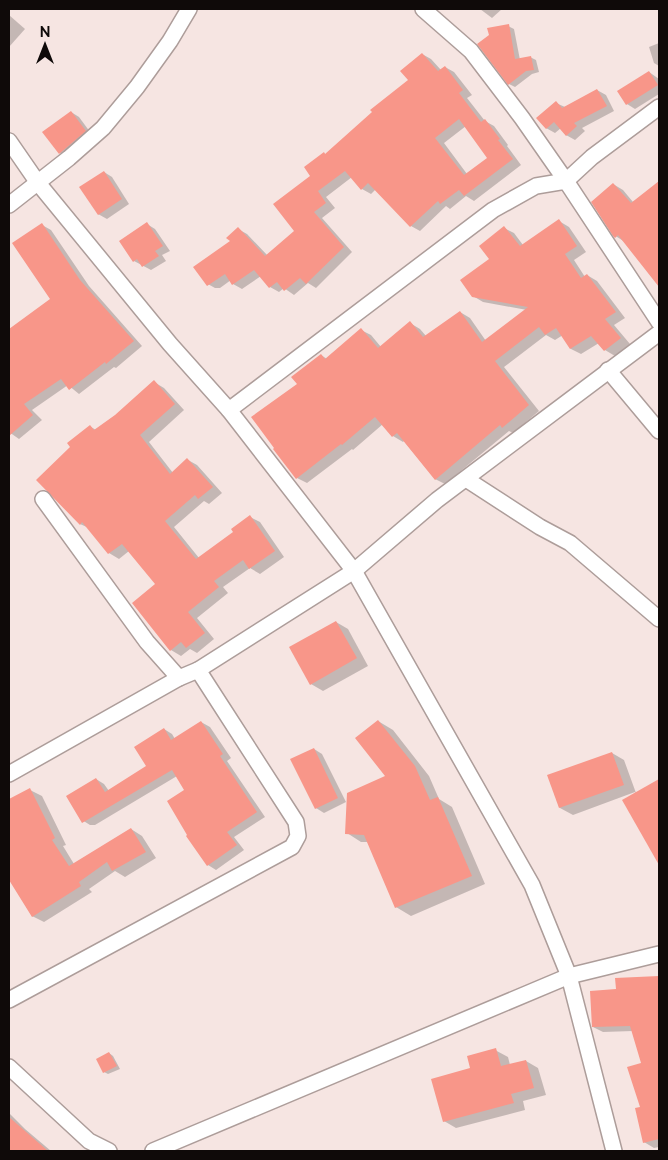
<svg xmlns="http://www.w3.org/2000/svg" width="668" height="1160" font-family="Raleway,sans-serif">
<rect width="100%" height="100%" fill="#f6e5e2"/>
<g fill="#0003" fill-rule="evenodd">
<polygon points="480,9 502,9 492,18"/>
<polygon points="9,15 25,29 9,47"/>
<polygon points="508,26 514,29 520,60 530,57 536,60 539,72 532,74 515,87 509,84"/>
<polygon points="659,43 659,66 654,63 649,47"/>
<path d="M422,54L431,59L441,70L445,67L454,72L472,95L467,98L485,121L494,126L508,145L507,146L521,165L474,201L466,196L450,209L446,206L420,231L411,226L376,189L371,194L362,189L352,177L326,197L335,208L322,218L352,252L316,288L308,283L294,295L284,288L279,292L270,287L261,276L242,289L233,284L231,280L220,288H215L206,283L238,229L247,234L268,256L296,231L312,176L324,153L326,155L410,80ZM466,126L489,158L467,174L444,143Z"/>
<polygon points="649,72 659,79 659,94 635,109 627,104"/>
<polygon points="597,90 606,95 614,111 582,128 585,131 575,140 566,135 561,128 555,133 546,128 556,103 565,107"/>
<polygon points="71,112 79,117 93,136 68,158 60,153"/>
<polygon points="104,172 112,177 129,204 107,219 98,214"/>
<polygon points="659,183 659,268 654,272 625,242 614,235 613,184 623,190 633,202"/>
<polygon points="559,221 569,227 586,252 574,260 585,277 587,275 597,281 625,318 614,325 630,344 615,356 605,350 599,343 581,354 571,349 563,335 555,340 546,335 504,367 539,411 513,433 509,431 445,484 435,479 404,441 403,442 393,436 383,424 353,450 352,449 307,483 297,478 299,384 321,355 327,359 361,330 371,335 381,347 410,323 420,329 426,336 460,312 470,318 486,341 527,310 483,302 473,296 491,260 504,228 514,233 523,245"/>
<polygon points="147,224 155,229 170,251 162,255 166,261 151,270 134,261"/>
<polygon points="42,225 51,230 89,286 142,346 116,368 114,367 79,394 68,385 32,410 42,420 19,439 9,432 9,332 51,299"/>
<polygon points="154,382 164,388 184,410 149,442 173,473 188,460 197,465 222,493 209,504 204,501 174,527 199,558 235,532 250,517 260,522 284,557 260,574 250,568 223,587 228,593 197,618 214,639 197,653 190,649 181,656 171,650 157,584 129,551 119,559 109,553 89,528 80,524 91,427 96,430 116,416"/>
<polygon points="336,622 348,629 368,666 323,691 311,684"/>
<polygon points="378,721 393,730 429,776 439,799 452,807 485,884 411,916 396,907 369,842 361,842 347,833 387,777"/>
<polygon points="201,722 210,727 231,758 227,761 265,817 234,837 244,850 216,870 208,865 186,790 177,776 95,825 90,825 82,820 96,779 104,784 109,791 148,767 164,729 172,734 175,739"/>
<polygon points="314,749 322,754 346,802 324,813 316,808"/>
<polygon points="612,753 624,760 636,793 659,781 659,858 655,856 635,792 573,815 560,808 549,776"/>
<polygon points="30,790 42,796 66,845 63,846 74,864 131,829 142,836 156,858 125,877 115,871 89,889 92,892 44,922 32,916 9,878 9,800"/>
<polygon points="659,978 659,1147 654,1148 644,1142 641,1108 643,1064 633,1031 603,1032 593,1027 617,990 616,979"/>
<polygon points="495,1050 508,1057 510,1065 526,1061 538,1068 546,1095 523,1101 525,1110 456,1128 444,1121 472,1069"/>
<polygon points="109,1053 113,1056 120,1069 108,1074 104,1072 98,1059"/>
<polygon points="9,1113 25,1129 51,1151 9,1151"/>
</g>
<g fill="#f89689" fill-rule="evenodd">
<polygon points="509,24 515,59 531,56 534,70 526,71 508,85 477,44 489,35 487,28"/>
<path d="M422,53L438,71L445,66L463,90L459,93L481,122L485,119L500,139L498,140L513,159L464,196L459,190L440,204L438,201L410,227L368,183L361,190L345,171L318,191L326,203L314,212L344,247L306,284L300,278L284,291L277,282L269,288L254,270L232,285L225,274L207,286L193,267L230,241L226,238L238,227L265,256L294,231L273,204L310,176L304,167L324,152L325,154L372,112L370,110L408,80L400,71ZM459,119L487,158L464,175L435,138Z"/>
<polygon points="649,71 658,85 626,105 617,91"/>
<polygon points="597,89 607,106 574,123 577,126 566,136 554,122 546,129 536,118 556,101 562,108"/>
<polygon points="71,111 86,131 59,154 42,132"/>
<polygon points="104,171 122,199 98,215 79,187"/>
<polygon points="659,181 659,287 618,235 615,238 613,236 591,202 613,183 631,203"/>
<polygon points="559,219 577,246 565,254 581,278 587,274 616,312 605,319 621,338 604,351 591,336 570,349 556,328 545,335 539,327 495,361 529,405 502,428 500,425 435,480 397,433 392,437 375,417 342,445 341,444 296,479 273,449 274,448 251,417 297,384 291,377 321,354 325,359 361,328 378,348 410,321 423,337 460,311 482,342 528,307 472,297 460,280 489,259 479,246 504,226 520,246"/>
<polygon points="147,222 163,246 155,251 159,256 142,267 137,259 133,262 119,241"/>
<polygon points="42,223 80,280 134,341 106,364 105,362 69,390 61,379 24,404 33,415 9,436 9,329 50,299 12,243"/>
<polygon points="154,380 175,404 140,435 170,474 187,458 213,487 198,499 195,495 165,521 196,559 233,532 231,529 250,515 275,551 249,569 243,560 214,581 219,587 188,612 205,633 186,648 181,642 170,651 132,603 155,584 122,544 108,554 82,522 80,525 36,480 70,447 67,443 90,425 94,430 115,415"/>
<polygon points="336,621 357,658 310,685 289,647"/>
<polygon points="378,720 415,766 430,800 438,797 472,876 395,908 364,835 345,834 347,793 385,776 355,738"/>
<polygon points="201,721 223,754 220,756 257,812 227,832 237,845 207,866 186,836 187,835 167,801 184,790 172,770 82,823 66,796 96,778 105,792 146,766 134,747 164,728 171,740"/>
<polygon points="314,748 338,798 315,809 290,759"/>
<polygon points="612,752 624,785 559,808 547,775"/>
<polygon points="659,779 659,865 622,800"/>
<polygon points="30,788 55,838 52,840 69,866 131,828 146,852 112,871 107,862 79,882 81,886 32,917 9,880 9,799"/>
<polygon points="659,976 659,1139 643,1143 635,1108 640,1107 627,1067 641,1063 630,1026 592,1027 590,991 616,989 615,978"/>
<polygon points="496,1048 501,1066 526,1060 534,1088 511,1094 514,1103 443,1122 431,1079 470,1068 467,1056"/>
<polygon points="109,1052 117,1066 103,1073 96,1059"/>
<polygon points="9,1117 48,1151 9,1151"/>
</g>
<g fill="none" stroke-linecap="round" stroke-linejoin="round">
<g stroke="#ad9d9a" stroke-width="18">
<g id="minor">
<polyline points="423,9 471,51 522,118 566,181 592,157 659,107"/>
<polyline points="9,141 38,183 170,344 229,410 354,571 532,885 569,976 614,1151"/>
<polyline points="9,205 69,158 103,128 137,87 170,41 189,9"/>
<polyline points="608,370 659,431"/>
<polyline points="229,410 493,210 536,186 566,181 659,322"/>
<polyline points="466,479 540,527 570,543 659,619"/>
<polyline points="43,499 147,642 179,678"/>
<polyline points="9,774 179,678 198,670 354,571 437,500 659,333"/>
<polyline points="9,1000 292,847 298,836 296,822 198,670"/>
<polyline points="9,1067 89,1141 109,1151"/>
<polyline points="153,1151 569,976 659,954"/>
</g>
</g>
<use href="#minor" stroke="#fff" stroke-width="15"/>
</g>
<rect width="668" height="1160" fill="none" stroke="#0f0a09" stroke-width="20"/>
<g transform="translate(45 45)" stroke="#f6e5e2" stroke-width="4" paint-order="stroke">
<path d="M0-4L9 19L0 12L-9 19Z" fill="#0f0a09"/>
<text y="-8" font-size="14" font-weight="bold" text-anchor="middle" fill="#0f0a09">N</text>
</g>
</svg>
